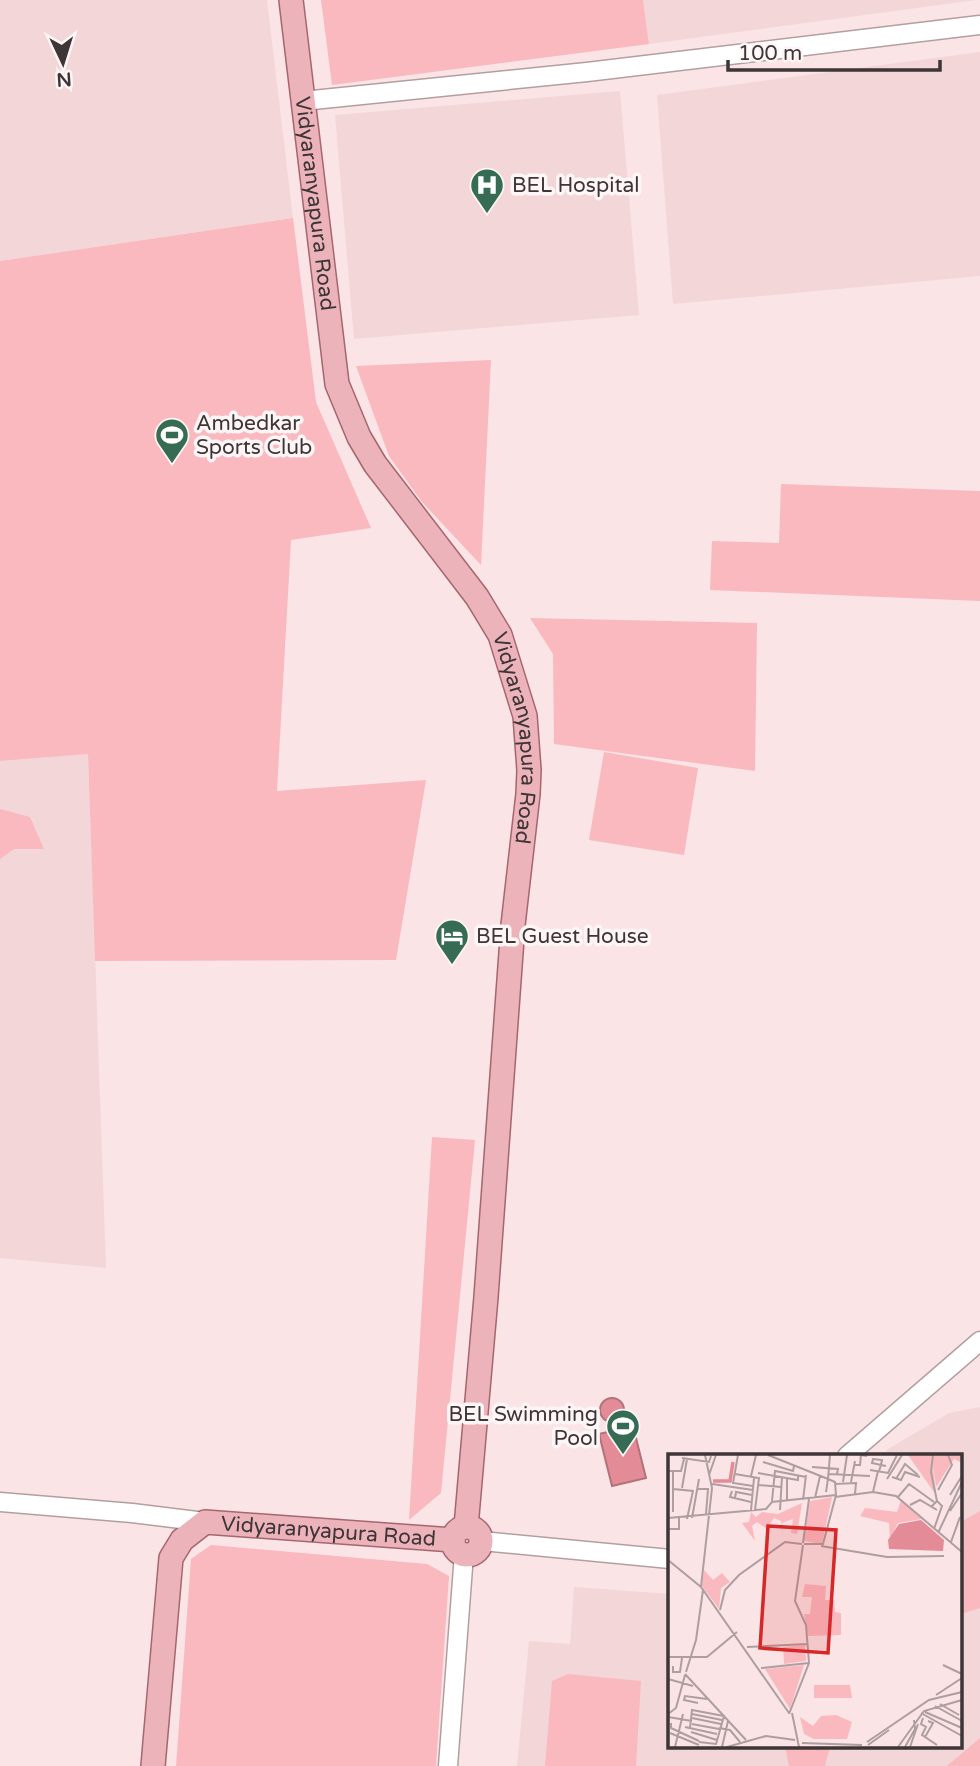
<svg xmlns="http://www.w3.org/2000/svg" width="980" height="1766" font-family="'Varela Round',sans-serif">
<rect width="100%" height="100%" fill="#fae4e6"/>
<g fill="#f3d6d8">
<polygon points="0,0 267,0 293,218 0,261"/>
<polygon points="643,0 976,0 649,44"/>
<polygon points="980,52 980,276 673,304 657,95"/>
<polygon points="620,91 639,315 354,339 335,115"/>
<polygon points="88,754 106,1268 0,1258 0,761"/>
<polygon points="980,1407 980,1766 517,1766 529,1641 570,1644 574,1587 670,1594 670,1747 961,1747 961,1456 884,1456 888,1449 949,1413"/>
</g>
<g fill="#fab9bf">
<polygon points="321,0 643,0 649,44 332,85"/>
<polygon points="293,218 316,402 371,528 291,540 277,791 426,780 396,960 95,961 88,754 0,761 0,261"/>
<polygon points="491,360 481,565 422,502 389,456 356,366"/>
<polygon points="781,484 980,491 980,601 710,590 712,541 779,543"/>
<polygon points="530,618 757,623 755,771 554,744 553,654"/>
<polygon points="604,752 698,768 684,855 589,840"/>
<polygon points="0,809 30,817 44,849 14,849 0,859"/>
<polygon points="432,1137 475,1140 441,1493 409,1520"/>
<polygon points="980,1511 980,1608 961,1614 961,1522"/>
<polygon points="211,1545 427,1564 449,1576 436,1766 176,1766 191,1559"/>
<polygon points="568,1674 641,1681 636,1766 545,1766 552,1681"/>
<polygon points="980,1738 980,1766 947,1766"/>
<polygon points="785,1747 830,1747 825,1766 789,1766"/>
</g>
<g fill="#e38c97" stroke="#b1727a" stroke-width="2">
<circle cx="612" cy="1410" r="12"/>
<polygon points="633,1426 646,1478 612,1486 599,1434"/>
</g>
<g fill="none" stroke-linecap="round" stroke-linejoin="round">
<g stroke="#b39fa0" stroke-width="21">
<g id="minor">
<polyline points="303,101 587,72 980,25"/>
<polyline points="847,1456 980,1341"/>
<polyline points="0,1502 132,1513 205,1522"/>
<polyline points="482,1541 670,1559"/>
<polyline points="448,1766 464,1554"/>
</g>
</g>
<g stroke="#a6666f" stroke-width="26">
<g id="major">
<path id="s1" d="M291,0L337,384L359,437L375,464L477,597L500,635L525,716L529,770L528,794L513,925L486,1297L466,1527"/>
<circle cx="467" cy="1541" r="14"/>
<path id="s2" d="M153,1766L171,1558L182,1540L205,1522L453,1540"/>
</g>
</g>
<use href="#minor" stroke="#fff" stroke-width="18"/>
<use href="#major" stroke="#ecb3bb" stroke-width="23"/>
</g>
<defs>
<g id="hospital-pin" transform="scale(1.75)"><path d="M0 17L-7.5 6A9.5 9.5 0 1 1 7.5 6Z" fill="#356c53" stroke="#fef5f6"/><path d="M-5-5h3v3.5h4V-5h3V5h-3V1.5h-4V5h-3Z" fill="#fff"/></g>
<g id="stadium-pin" transform="scale(1.75)"><path d="M0 17L-7.5 6A9.5 9.5 0 1 1 7.5 6Z" fill="#356c53" stroke="#fef5f6"/><path d="M0-5a6.5 5 0 1 0 0 10a6.5 5 0 1 0 0-10ZM-3.5-1.8h7v3.6h-7Z" fill="#fff"/></g>
<g id="hotel-pin" transform="scale(1.75)"><path d="M0 17L-7.5 6A9.5 9.5 0 1 1 7.5 6Z" fill="#356c53" stroke="#fef5f6"/><path d="M-6-4.5h1.5V1H6V5H4.5V3h-9V5H-6ZM-4 0a1.8 1.8 0 1 1 3.6 0ZM.5 0V-2.5h3Q6-2.5 6 0Z" fill="#fff"/></g>
</defs>
<g fill-rule="evenodd">
<use href="#hospital-pin" x="487" y="185"/>
<use href="#stadium-pin" x="172" y="435"/>
<use href="#hotel-pin" x="452" y="936"/>
<use href="#stadium-pin" x="623" y="1426"/>
</g>
<g text-anchor="middle" dominant-baseline="central" stroke-width="7" stroke-linejoin="round" paint-order="stroke">
<g font-size="21" fill="#3d3536" stroke="#fef5f6" text-anchor="start">
<text x="512" y="185">BEL Hospital</text>
<text x="196" y="423">Ambedkar<tspan x="196" dy="24">Sports Club</tspan></text>
<text x="476" y="936">BEL Guest House</text>
<text x="598" y="1414" text-anchor="end">BEL Swimming<tspan x="598" dy="24">Pool</tspan></text>
</g>
<g font-size="21" fill="#3d3536" stroke="#fef5f6">
<text stroke="none"><textPath href="#s1" startOffset="205">Vidyaranyapura Road</textPath></text>
<text stroke="none"><textPath href="#s1" startOffset="793">Vidyaranyapura Road</textPath></text>
<text stroke="none"><textPath href="#s2" startOffset="383">Vidyaranyapura Road</textPath></text>
</g>
</g>
<g transform="translate(668 1454)">
<rect width="294" height="294" fill="#fae4e6"/>
<path d="M240,1H294V9L286,5L268,33L264,2L268,41ZM164,43L154,90L136,87L142,47ZM233,46L254,65L230,69L222,85L221,69L192,62L197,54L229,58ZM134,49L129,80L123,79L125,65L114,69L115,82L113,67L106,64L99,75L89,68L84,72L87,87L74,69L81,68L83,58L88,63L94,58L110,60ZM36,116L45,126L54,119L62,128L53,134L51,155L34,132ZM137,130L158,132L157,146H166L167,158L173,159V181L140,182L136,160H142L144,143H134ZM137,191L138,207L116,210L115,193ZM136,211L122,255L97,215ZM146,231H182L184,244H146ZM168,261L184,268L179,285H146L136,280L132,263L145,272L153,262Z" fill="#fab9bf"/>
<path d="M253,66L276,86L275,97L221,95L220,86L231,70Z" fill="#e38c97"/>
<path fill="none" stroke="#e38c97" stroke-width="3.5" d="M45,27H62L65,8"/>
<path fill="none" stroke="#ae9ea0" stroke-width="2" d="M70,1L65,29L85,32M100,1L160,25L158,38M265,1L263,18L269,47M14,4L41,8L43,2M95,8L125,17L126,12M186,11H192L193,1L199,2M144,13L170,15L169,20M202,16L220,19L229,1M0,17H13L16,5M211,17L213,11L214,6L205,5L204,9L213,11L218,12M90,19L130,26V21M67,20L91,24L87,56M161,20L202,22M41,21L48,1M83,22L88,1M224,23L233,26L237,18L252,23M160,25L162,1M219,25L234,1M228,25L237,10L250,21M175,28L179,1M183,28L187,7M44,30L85,36M167,30L188,29L187,40M90,31L113,33M14,34L19,5M5,35L25,37L19,65M30,35H40L38,60M270,36L284,11L280,1M64,37L62,43L83,48M205,38L210,17M282,41L294,22M167,43L205,38L228,42L294,98M230,43L241,30L266,48M67,44L68,38L84,41M147,44L152,22M135,46L138,21M104,47L107,17L138,23M119,47V24M242,51L252,46L269,56M263,53L269,47L274,52L266,75M83,56L86,24M112,56L114,23M282,57L294,39M5,58V17M0,64L98,55L104,48L168,41M24,64L31,25M0,75H11V64M270,79L294,28M283,88L292,63M135,89L141,45M136,90H155L168,41L167,28L160,25M153,92L219,103L276,102M0,106L33,133L121,259M33,133L44,34L37,1M52,156L57,136L71,121L117,88L134,90M79,193L139,190M0,203H39L69,178M275,211L294,220M5,212V218H12L14,204M93,214L141,209M18,218L28,186L35,136M17,220L78,286M0,225L25,232M268,241L294,224M30,249L16,246L17,242L39,245M272,250L291,261M267,252L294,267M257,258L294,274M124,259L131,293M253,259L294,282M0,260L8,254L17,221M24,260L54,266M121,260L141,209L138,171L127,147L135,91M0,263L24,267M24,264L53,270M255,264L253,270L258,273L254,281L269,291M3,269V274L31,287M24,270L51,275M17,273L49,280M22,274L24,256L56,262L48,290L31,288M51,274L62,276L72,288M23,278L49,286M2,279L31,291M257,283L265,269L260,267M199,288L261,246L294,238M134,289L194,291M200,291L221,276M7,293L15,260M54,293L60,267M59,293L98,282L127,286M230,293L256,257L294,246M237,293L247,275L246,266M242,293L250,270"/>
<path fill="#d62828" fill-opacity="0.15" stroke="#d62828" stroke-width="3.5" d="M100,72L168,76L160,199L92,194Z"/>
<rect width="294" height="294" fill="none" stroke="#3d3536" stroke-width="3.5"/>
</g>
<g transform="translate(63 63) rotate(176)" stroke="#fef5f6" stroke-width="5" paint-order="stroke">
<path d="M0-5L12 26L0 18L-12 26Z" fill="#3d3536"/>
<text y="-10" font-size="19" font-weight="bold" text-anchor="middle" fill="#3d3536">N</text>
</g>
<path d="M728 60v10h212v-10" fill="none" stroke="#3d3536" stroke-width="3.5"/>
<text x="738" y="60" font-size="21" fill="#3d3536" stroke="#fef5f6" stroke-width="5" paint-order="stroke">100 m</text>
</svg>
